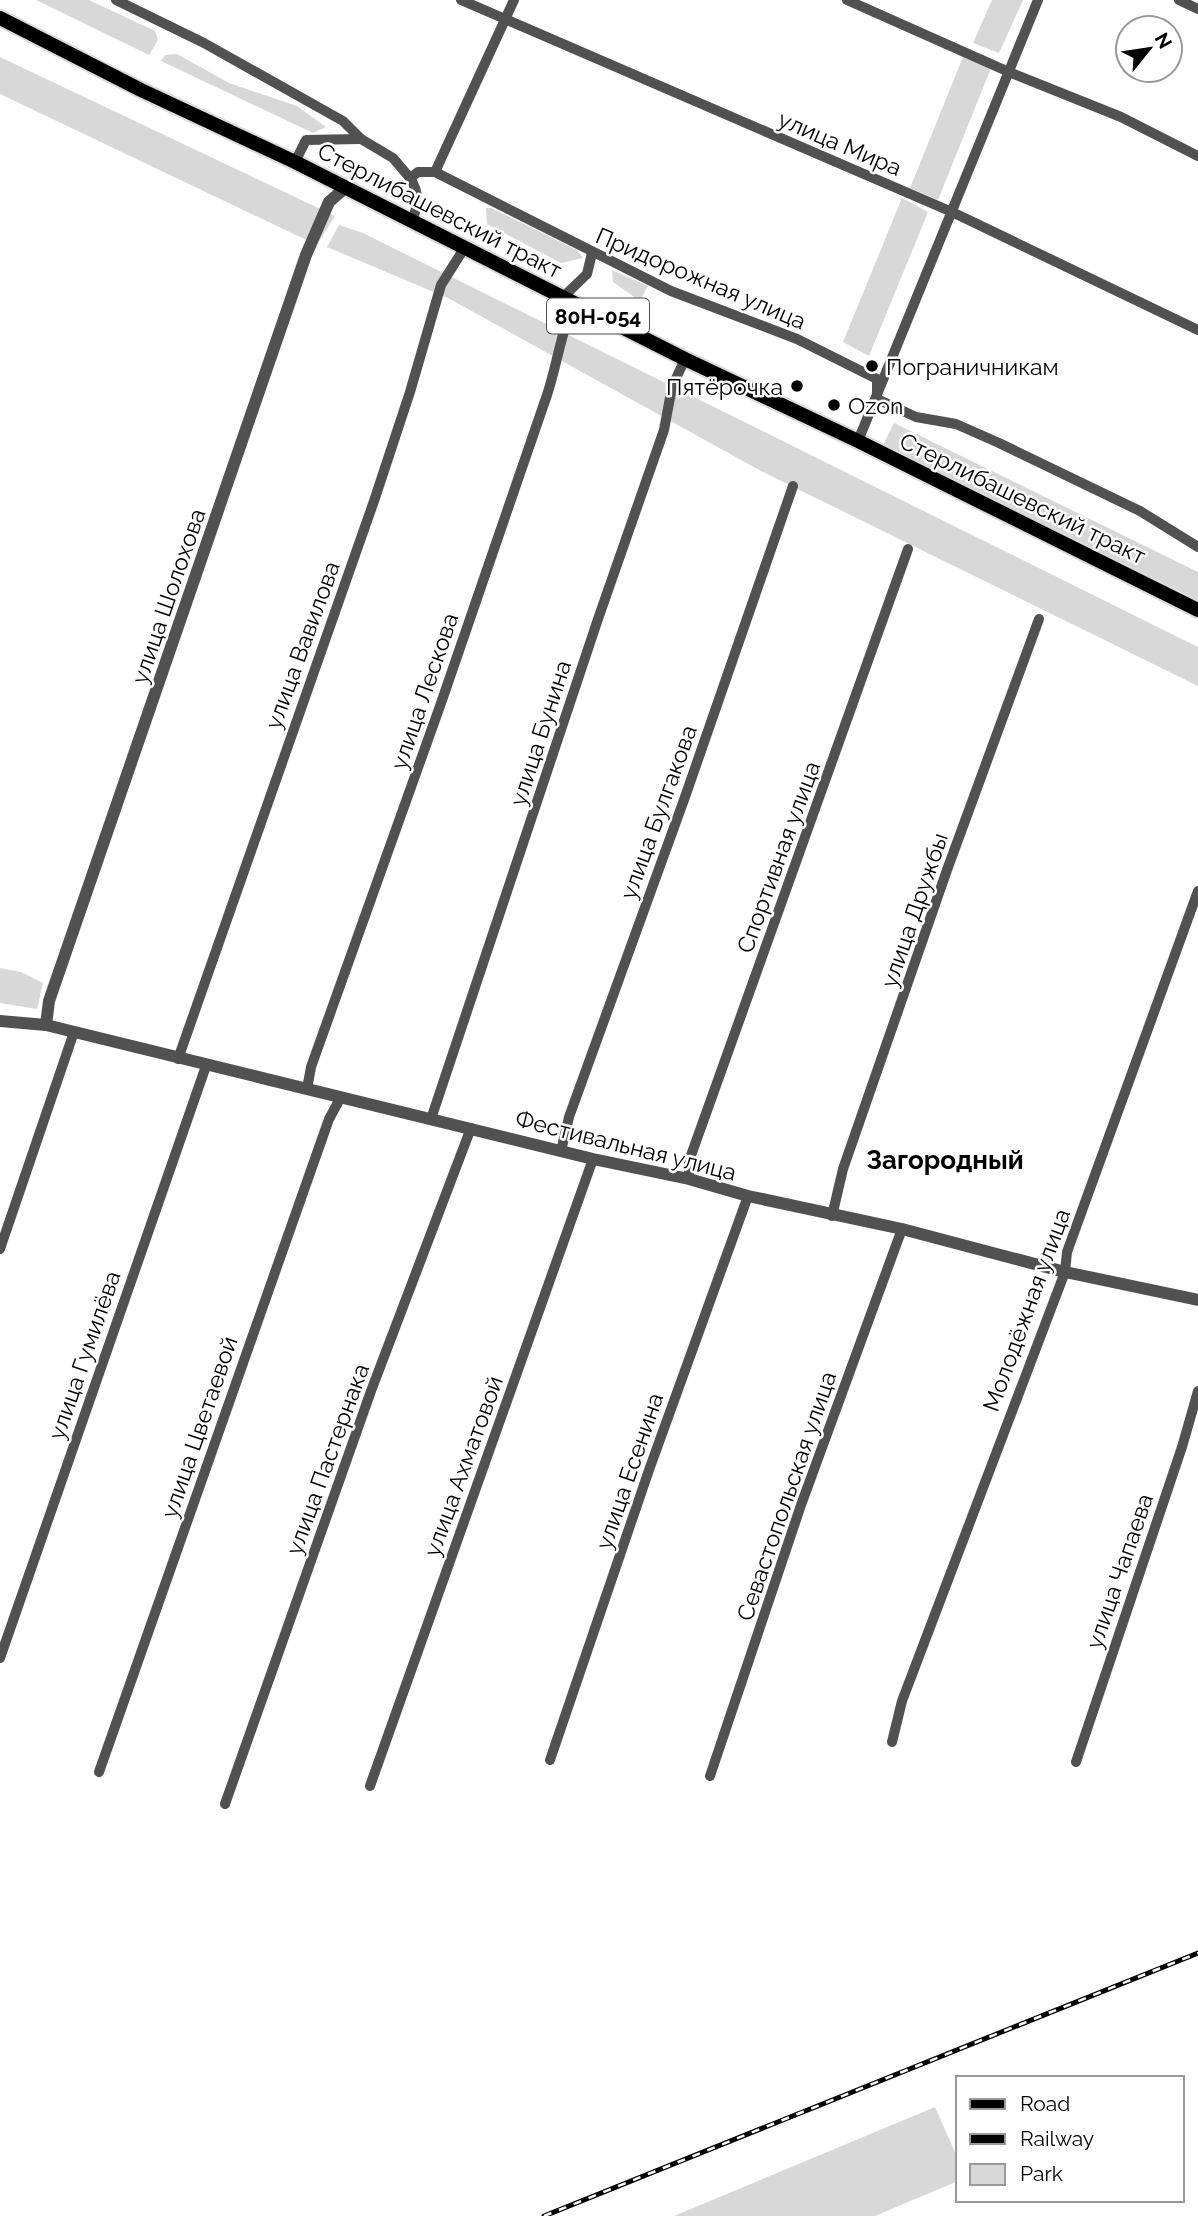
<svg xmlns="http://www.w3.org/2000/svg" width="1198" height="2216" font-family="Raleway,sans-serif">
<rect width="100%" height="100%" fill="#fff"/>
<g fill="#d8d8d8">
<polygon points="36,0 89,0 155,31 158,40 149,55"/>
<polygon points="992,0 1023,0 999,53 973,43"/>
<polygon points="177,54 229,83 297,106 326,127 313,133 161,61 165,55"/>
<polygon points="0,57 335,216 317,245 0,94"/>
<polygon points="963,57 991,68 938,200 910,188"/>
<polygon points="902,198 928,212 869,356 843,342"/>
<polygon points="486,208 491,208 577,250 583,258 561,263 487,224"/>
<polygon points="339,225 363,233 1198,647 1198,686 761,471 448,298 327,247"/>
<polygon points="612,270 648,286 640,301 613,282"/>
<polygon points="894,423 1198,572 1198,602 882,447"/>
<polygon points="0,968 21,972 43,983 37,1009 0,1003"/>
<polygon points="935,2107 958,2159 958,2181 875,2216 674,2216"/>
</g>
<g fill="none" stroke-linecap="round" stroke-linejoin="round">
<g stroke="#dbdbdb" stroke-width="18">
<polyline id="primary" points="0,18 141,90 295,162 685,359 858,441 1198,610"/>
</g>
<g stroke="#515151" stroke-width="10">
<polyline points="116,0 204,43 343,121 361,139 393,158 410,178 418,172 435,172 671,291 797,339 877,379 877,399 916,417 956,424 999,443 1140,511 1198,547"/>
<polyline points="461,0 952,212 1198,330"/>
<polyline points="847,0 1009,72 1121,117 1198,156"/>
<polyline points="1179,0 1198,9"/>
<polyline points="295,162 306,140 361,139"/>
<polyline points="435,172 514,0"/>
<path d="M410,178C420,193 418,205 412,221"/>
<polyline points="562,298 587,274 592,253"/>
<polyline points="858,441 1038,0"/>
<polyline points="178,1059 374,501 410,392 441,285 465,247"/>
<path d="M307,1089L311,1067L440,706L547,395C557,365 561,333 573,304"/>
<polyline points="431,1119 598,619 664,430 672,387 685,359"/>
<polyline points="561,1151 569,1117 685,797 793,486"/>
<polyline points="689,1179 689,1161 908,549"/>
<polyline points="832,1216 843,1169 947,870 1039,619"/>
<polyline points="0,1249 74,1032"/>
<polyline points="0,1658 206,1066"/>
<polyline points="892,1742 902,1701 1065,1272 1067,1252 1198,891"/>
<polyline points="550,1760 649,1470 748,1196"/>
<polyline points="1076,1762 1182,1447 1198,1391"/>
<polyline points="99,1772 329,1119 341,1097"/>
<polyline points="710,1776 801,1505 902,1229"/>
<polyline points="370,1786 593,1159"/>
<polyline points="225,1804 371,1391 471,1128"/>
</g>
<g stroke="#515151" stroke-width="12">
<polyline points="0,1021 46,1025 593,1159 689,1179 748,1196 902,1229 1065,1272 1198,1300"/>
<polyline points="46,1025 49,1001 306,255 329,202 345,188"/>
</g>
<use href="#primary" stroke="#000" stroke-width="14"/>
<g stroke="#000" stroke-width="5">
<polyline id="rail" points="544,2216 1198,1953"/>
</g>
<use href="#rail" stroke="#fff" stroke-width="2.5" stroke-dasharray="8" stroke-linecap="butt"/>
</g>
<g fill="#000" stroke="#fff" stroke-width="2.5">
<circle cx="872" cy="366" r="7"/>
<circle cx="797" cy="386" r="7"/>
<circle cx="834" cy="405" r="7"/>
</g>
<g text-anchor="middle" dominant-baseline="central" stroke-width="5" stroke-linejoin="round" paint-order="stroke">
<rect fill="#fff" stroke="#4c4c4c" stroke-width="2" x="547" y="298.5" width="102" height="35" rx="5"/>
<g font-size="21" font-weight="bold" fill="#000">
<text x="598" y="316">80Н-054</text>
</g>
<g font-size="23" fill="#000" stroke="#fff">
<text transform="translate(840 143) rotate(23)">улица Мира</text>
<text transform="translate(440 210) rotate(27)">Стерлибашевский тракт</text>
<text transform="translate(701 278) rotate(23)">Придорожная улица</text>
<text transform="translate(1023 498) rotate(26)">Стерлибашевский тракт</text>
<text transform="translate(168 596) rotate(-71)">улица Шолохова</text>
<text transform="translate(302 645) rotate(-70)">улица Вавилова</text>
<text transform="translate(424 691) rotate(-71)">улица Лескова</text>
<text transform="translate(540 733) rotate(-72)">улица Бунина</text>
<text transform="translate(658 812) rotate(-70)">улица Булгакова</text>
<text transform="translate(778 857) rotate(-70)">Спортивная улица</text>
<text transform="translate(914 910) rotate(-71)">улица Дружбы</text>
<text transform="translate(626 1145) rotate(14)">Фестивальная улица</text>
<text transform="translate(1026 1310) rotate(-70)">Молодёжная улица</text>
<text transform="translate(84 1355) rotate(-71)">улица Гумилёва</text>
<text transform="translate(199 1427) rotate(-71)">улица Цветаевой</text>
<text transform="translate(327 1459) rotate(-70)">улица Пастернака</text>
<text transform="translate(463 1466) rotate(-70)">улица Ахматовой</text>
<text transform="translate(629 1471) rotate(-71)">улица Есенина</text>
<text transform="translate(786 1496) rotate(-71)">Севастопольская улица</text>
<text transform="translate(1119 1571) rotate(-71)">улица Чапаева</text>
</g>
<g font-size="23" fill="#000" stroke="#fff" text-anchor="start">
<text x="886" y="366">Пограничникам</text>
<text x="783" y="386" text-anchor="end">Пятёрочка</text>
<text x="848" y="405">Ozon</text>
</g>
<g font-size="26" font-weight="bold" fill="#000" stroke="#fff">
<text x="945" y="1160">Загородный</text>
</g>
</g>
<rect x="956" y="2076" width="228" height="126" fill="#ffffff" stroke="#999999" stroke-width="2"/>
<rect x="970" y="2099" width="35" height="10" fill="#000000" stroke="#999999" stroke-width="2"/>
<text x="1020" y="2111" font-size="21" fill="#000000">Road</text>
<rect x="970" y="2134" width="35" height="10" fill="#000000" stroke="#999999" stroke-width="2"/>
<text x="1020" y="2146" font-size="21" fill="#000000">Railway</text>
<rect x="970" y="2164" width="35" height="21" fill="#d8d8d8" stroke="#999999" stroke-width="2"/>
<text x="1020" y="2181" font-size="21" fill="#000000">Park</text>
<g transform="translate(1149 49) rotate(60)"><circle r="33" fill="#ffffff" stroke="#999999" stroke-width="2"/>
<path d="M0-5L12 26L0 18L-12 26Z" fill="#000000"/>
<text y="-10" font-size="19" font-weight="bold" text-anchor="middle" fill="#000000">N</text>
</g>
</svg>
